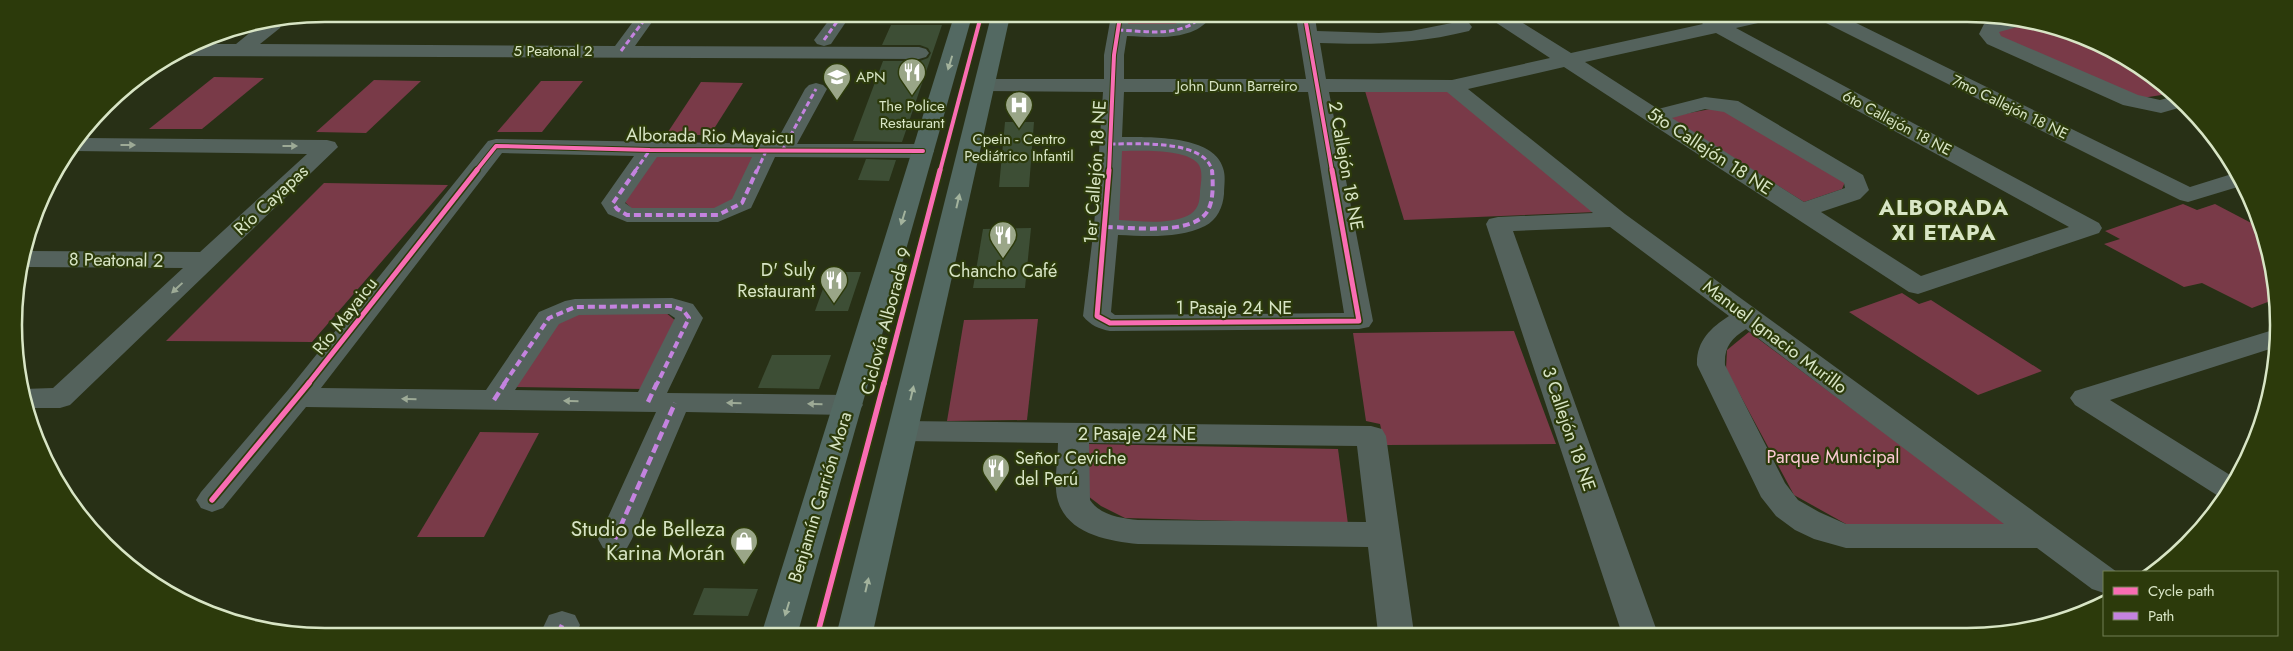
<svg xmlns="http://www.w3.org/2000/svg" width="2293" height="651" font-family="Jost,sans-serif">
<rect width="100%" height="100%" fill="#283016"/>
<g fill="#793a48">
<polygon points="1124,17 1187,17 1187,23 1179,25 1123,28"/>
<polygon points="2031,23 2148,73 2168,94 2142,98 1994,34 2000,30"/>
<polygon points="214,77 264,78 202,129 149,129"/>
<polygon points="374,80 421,81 366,133 316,132"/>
<polygon points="541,81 583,81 542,132 497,132"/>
<polygon points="701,82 743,83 710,135 666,135"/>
<polygon points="1365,91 1449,91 1596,212 1404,220"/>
<polygon points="1721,107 1845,182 1842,189 1804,202 1668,117"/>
<path d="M1115,147L1169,148L1202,162C1202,175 1204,192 1200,205C1194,228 1133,223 1113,223Z"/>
<polygon points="655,157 756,157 736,201 716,212 634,211 623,200"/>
<polygon points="324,183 448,185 312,342 166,341"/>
<polygon points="2183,204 2197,210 2215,204 2257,226 2273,264 2273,300 2252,308 2202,283 2184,287 2104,244 2120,239 2105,231"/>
<polygon points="1902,293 1919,304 1931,300 2042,371 1978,395 1849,312"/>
<polygon points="665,312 677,322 643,389 516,387 557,322 579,314"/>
<polygon points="1038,319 1027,420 947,421 964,320"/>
<polygon points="1514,331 1556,444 1385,445 1380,424 1366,421 1353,333"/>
<polygon points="1749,332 2007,524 1846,524 1794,495 1726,369 1727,350"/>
<polygon points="480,432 539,433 484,537 417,537"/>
<polygon points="1089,444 1338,449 1348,524 1125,518 1101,506 1088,496"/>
</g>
<g fill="#3d4e35">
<polygon points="891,25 942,25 902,142 853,141 883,61 920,61 928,58 931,53 928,48 920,45 882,45"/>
<polygon points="1005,122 1034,122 1029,187 999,187"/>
<polygon points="866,159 896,160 889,181 858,180"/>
<polygon points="1031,228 1025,288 973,288 983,229"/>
<polygon points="829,272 861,272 848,311 815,311"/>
<polygon points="772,355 831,355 819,389 758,388"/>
<polygon points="704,588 758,589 748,616 693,615"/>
</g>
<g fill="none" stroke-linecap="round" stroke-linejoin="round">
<g fill="#54625c" fill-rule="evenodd">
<polygon points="638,15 657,15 635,46 919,47 926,49 929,53 926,57 919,59 187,56 180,54 196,44 236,44 257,27 282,22 280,28 260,44 615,46"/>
<polygon points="832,16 850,16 831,44 824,46 817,44 814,40"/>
<path d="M1111,16L1129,17L1128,24H1175L1190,17H1211C1193,42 1154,37 1127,36L1124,55V79H1306L1296,17H1315L1317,31L1379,33L1411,31L1462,21L1469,23L1472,27L1469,31C1416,44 1373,45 1320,43L1326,79L1452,80L1550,58L1495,22L1493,18H1515L1571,53L1703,24L1701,22L1704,19H1760L1758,23L1736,28L2099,223L2102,228L2099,233L1918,294L1909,292L1564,67L1468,89L1625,214L2117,572H2104V593L2092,589L2037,548H1846L1814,539L1795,530L1776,516L1761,497L1697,365C1696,342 1710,328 1729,316L1610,227L1513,231L1658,634H1622L1486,224L1489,219L1498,217L1593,213L1447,92H1329L1373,321L1369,327L1359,329L1110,331C1099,329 1090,325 1083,316L1094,227L1103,92L985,91L978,89L975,85L978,81L985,79H1104V55ZM1716,33L2069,227L1921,276L1821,212L1860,199L1869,190L1863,175L1738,101L1705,97L1658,109L1585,62ZM1124,92H1308L1344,313L1115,315L1111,312L1118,235C1146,236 1179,239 1205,226C1217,220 1223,207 1224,194C1224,186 1226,176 1223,168C1214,135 1149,137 1122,137ZM1705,109L1724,112L1844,183L1845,188L1804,202L1672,118ZM1122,151C1139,151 1188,148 1199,165C1203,172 1201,183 1200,191C1200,202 1198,211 1187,216C1167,225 1140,221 1119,220ZM1746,329L2004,524H1846L1819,512L1798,500L1785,483L1725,365C1724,347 1731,339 1746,329Z"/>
<polygon points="1823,19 1848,19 2190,187 2235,173 2241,186 2188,202 2180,200 1826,23"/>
<polygon points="2000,20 2030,21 2028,24 1999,32 2001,36 2138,95 2160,100 2171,97 2182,107 2161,113 2123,105 1987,44 1979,34 1984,24"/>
<path d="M816,83L823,85L827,89L797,144H923L931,146L934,151L931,156L923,158L775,157L751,208L718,222H627L608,214L601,203L634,156L502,153L321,388L486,390L539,312L565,301L575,299L672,298L693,304L703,318L667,393L848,395L858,398L863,405L858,412L848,415L686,412L632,539L627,548L615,551L603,548L598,539L656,412L306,407L223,508L212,512L201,508L196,500L201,492L288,390L488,141L496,139L775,144L805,89L809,85ZM657,157H752L732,199L714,208H632L625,203ZM669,314L675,318L638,392L515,390L559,324L579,315Z"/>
<polygon points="84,138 327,140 335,142 338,147 70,405 60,408 25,408 23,389 53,388 183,268 27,267 25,266 29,251 200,252 307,154 74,151"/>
<polygon points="2273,330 2273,348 2110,400 2238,480 2223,499 2075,405 2070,398 2075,391"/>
<path d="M903,421L1371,426L1382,429L1386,436L1414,633H1378L1368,547L1138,544C1108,541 1068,534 1058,501C1053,484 1058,461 1058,443L903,441L892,438L888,431L892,424ZM1089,443L1357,446L1366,522L1138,520C1121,518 1101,516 1090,500Z"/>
<polygon points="562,611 575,615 580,625 577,632 541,632 549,615"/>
</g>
<g fill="#536962" fill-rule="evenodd">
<polygon points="954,16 972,16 798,632 762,632"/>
<polygon points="991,16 1010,16 873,632 837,632"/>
</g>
<g stroke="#c483df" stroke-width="3" stroke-dasharray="5.5 3" stroke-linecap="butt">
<path d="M1118,30C1145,31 1180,38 1201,17"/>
<polyline points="824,40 841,16"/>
<polyline points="621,51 648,15"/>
<path d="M1110,144C1135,144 1206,139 1212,171"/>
<polyline points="782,151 816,89"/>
<polyline points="635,171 650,150"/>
<polyline points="757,171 766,151"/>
</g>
<g stroke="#c483df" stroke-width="4" stroke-dasharray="7 4" stroke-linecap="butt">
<polyline points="636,170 613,203 617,209 627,215 718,215 742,203 757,170"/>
<path d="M1106,227C1131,227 1191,236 1207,212C1214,201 1213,182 1212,170"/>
<polyline points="504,384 549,318 575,307 672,306 683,310 689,318 657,384"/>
</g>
<g stroke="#c483df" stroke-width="4.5" stroke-dasharray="9 4.5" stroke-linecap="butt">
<polyline points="494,400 505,383"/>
<polyline points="648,402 657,383"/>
<polyline points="615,539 675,403"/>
<polyline points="559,632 562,625"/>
</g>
<g stroke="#2c3a0b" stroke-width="6">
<g id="cycleway-far2">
<polyline points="1305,17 1332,171"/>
<polyline points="476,171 496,146 650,150 923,151"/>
<polyline points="940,171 981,16"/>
<polyline points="1109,171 1114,55 1120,17"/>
</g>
</g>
<g stroke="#2c3a0b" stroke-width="8">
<g id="cycleway-far1">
<polyline points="1109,170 1097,316 1110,323 1359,321 1332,170"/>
<polyline points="308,384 477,170"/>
<polyline points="884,384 940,170"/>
</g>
</g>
<g stroke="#2c3a0b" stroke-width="9">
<g id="cycleway">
<polyline points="212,500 309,383"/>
<polyline points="818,632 884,383"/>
</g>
</g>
<use href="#cycleway-far2" stroke="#f96db3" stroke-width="4"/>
<use href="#cycleway-far1" stroke="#f96db3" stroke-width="5"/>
<use href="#cycleway" stroke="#f96db3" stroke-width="5.5"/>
</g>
<defs><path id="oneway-solid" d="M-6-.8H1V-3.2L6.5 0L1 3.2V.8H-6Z" transform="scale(1.25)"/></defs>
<g fill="#a3b39d">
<use href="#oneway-solid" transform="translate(950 63) rotate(107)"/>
<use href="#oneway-solid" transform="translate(958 201) rotate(-77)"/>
<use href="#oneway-solid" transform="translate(903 218) rotate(107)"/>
<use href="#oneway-solid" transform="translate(912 393) rotate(-77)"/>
<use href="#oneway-solid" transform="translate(867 585) rotate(-77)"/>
<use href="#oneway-solid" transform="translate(787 609) rotate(107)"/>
</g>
<g fill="#9daa96">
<use href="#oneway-solid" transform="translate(128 145)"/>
<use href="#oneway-solid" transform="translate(290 146)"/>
<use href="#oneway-solid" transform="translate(177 288) rotate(137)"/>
<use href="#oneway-solid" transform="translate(409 399) rotate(-179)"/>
<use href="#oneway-solid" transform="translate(571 401) rotate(-179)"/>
<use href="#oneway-solid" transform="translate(734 403) rotate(-179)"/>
<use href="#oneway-solid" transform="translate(815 404) rotate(-179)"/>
</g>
<defs>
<g id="restaurant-pin" transform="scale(1.4375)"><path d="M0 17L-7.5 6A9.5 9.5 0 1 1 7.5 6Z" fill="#9aa688" stroke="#2c3a0b"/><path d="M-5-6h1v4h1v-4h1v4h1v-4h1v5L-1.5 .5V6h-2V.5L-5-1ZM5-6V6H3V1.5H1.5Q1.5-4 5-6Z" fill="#fff"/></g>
<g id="school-pin" transform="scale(1.4375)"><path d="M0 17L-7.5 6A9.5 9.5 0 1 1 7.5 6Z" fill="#9aa688" stroke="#2c3a0b"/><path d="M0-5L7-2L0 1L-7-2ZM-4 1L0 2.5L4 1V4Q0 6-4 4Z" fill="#fff"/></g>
<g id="hospital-pin" transform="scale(1.4375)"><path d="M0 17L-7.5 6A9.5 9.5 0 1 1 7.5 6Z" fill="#9aa688" stroke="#2c3a0b"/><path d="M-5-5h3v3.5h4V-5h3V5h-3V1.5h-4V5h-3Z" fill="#fff"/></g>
<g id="shop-pin" transform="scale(1.4375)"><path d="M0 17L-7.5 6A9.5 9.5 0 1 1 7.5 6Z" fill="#9aa688" stroke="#2c3a0b"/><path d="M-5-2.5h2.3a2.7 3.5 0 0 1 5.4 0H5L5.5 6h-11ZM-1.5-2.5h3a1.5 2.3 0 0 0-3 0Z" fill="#fff"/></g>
</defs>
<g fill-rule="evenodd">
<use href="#restaurant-pin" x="912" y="72"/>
<use href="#school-pin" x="837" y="77"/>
<use href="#hospital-pin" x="1019" y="105"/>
<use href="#restaurant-pin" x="1003" y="235"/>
<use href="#restaurant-pin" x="834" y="280"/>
<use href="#restaurant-pin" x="996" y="468"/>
<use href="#shop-pin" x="744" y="541"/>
</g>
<g text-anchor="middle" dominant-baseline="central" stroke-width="4.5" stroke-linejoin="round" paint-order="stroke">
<g font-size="15" fill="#d8e5c5" stroke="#2c3a0b">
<text x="553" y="51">5 Peatonal 2</text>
<text x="1237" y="86">John Dunn Barreiro</text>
<text transform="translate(2010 107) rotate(26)">7mo Callejón 18 NE</text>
<text transform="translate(1897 123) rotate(28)">6to Callejón 18 NE</text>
</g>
<g font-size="15" fill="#d8e5c5" stroke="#2c3a0b">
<text x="856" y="77" text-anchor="start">APN</text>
<text x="912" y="106">The Police<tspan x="912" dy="17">Restaurant</tspan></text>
<text x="1019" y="139">Cpein - Centro<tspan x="1019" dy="17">Pediátrico Infantil</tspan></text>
</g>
<g font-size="18" fill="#d8e5c5" stroke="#2c3a0b">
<text transform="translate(710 136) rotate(1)">Alborada Rio Mayaicu</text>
<text transform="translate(1710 151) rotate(33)">5to Callejón 18 NE</text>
<text transform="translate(1346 166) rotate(80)">2 Callejón 18 NE</text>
<text transform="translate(1095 172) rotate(-86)">1er Callejón 18 NE</text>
<text transform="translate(271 200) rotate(-43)">Río Cayapas</text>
<text transform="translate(116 260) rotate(1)">8 Peatonal 2</text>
<text x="1234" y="308">1 Pasaje 24 NE</text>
<text transform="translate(345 316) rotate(-52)">Río Mayaicu</text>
<text transform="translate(886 321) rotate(-75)">Ciclovía Alborada 9</text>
<text transform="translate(1775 337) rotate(37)">Manuel Ignacio Murillo</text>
<text transform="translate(1569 429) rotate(71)">3 Callejón 18 NE</text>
<text x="1137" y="434">2 Pasaje 24 NE</text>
<text transform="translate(820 497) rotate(-73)">Benjamín Carrión Mora</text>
</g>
<g font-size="18" fill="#d8e5c5" stroke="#2c3a0b" text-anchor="end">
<text x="815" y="270">D' Suly<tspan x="815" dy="21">Restaurant</tspan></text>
<text x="1003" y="271" text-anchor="middle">Chancho Café</text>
<text x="1015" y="458" text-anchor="start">Señor Ceviche<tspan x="1015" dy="21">del Perú</tspan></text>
</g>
<g font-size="18" fill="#fccad4" stroke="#2c3a0b">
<text x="1833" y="457">Parque Municipal</text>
</g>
<g font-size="21" fill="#d8e5c5" stroke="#2c3a0b" text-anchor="end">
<text x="725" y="529">Studio de Belleza<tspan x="725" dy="24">Karina Morán</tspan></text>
</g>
<g font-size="22" font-weight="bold" letter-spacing="1" fill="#d8e5c5" stroke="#2c3a0b">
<text x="1944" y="207">ALBORADA<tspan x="1944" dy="25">XI ETAPA</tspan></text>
</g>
</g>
<path d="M0 0H2293V651H0ZM325 22H1967A303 303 0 0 1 2270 325V325A303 303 0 0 1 1967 628H325A303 303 0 0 1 22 325V325A303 303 0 0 1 325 22Z" fill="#2c3a0b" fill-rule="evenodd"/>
<path fill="none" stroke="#d8e5c5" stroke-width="2.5" d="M325 22H1967A303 303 0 0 1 2270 325V325A303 303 0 0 1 1967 628H325A303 303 0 0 1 22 325V325A303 303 0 0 1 325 22Z"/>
<rect x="2103" y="571" width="175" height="65" fill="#2c3a0b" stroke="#717e55"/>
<rect x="2113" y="587" width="25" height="8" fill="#f96db3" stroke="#717e55"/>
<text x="2148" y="596" font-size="15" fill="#d8e5c5">Cycle path</text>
<rect x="2113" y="612" width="25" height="8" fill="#c483df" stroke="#717e55"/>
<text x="2148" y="621" font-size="15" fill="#d8e5c5">Path</text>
</svg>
